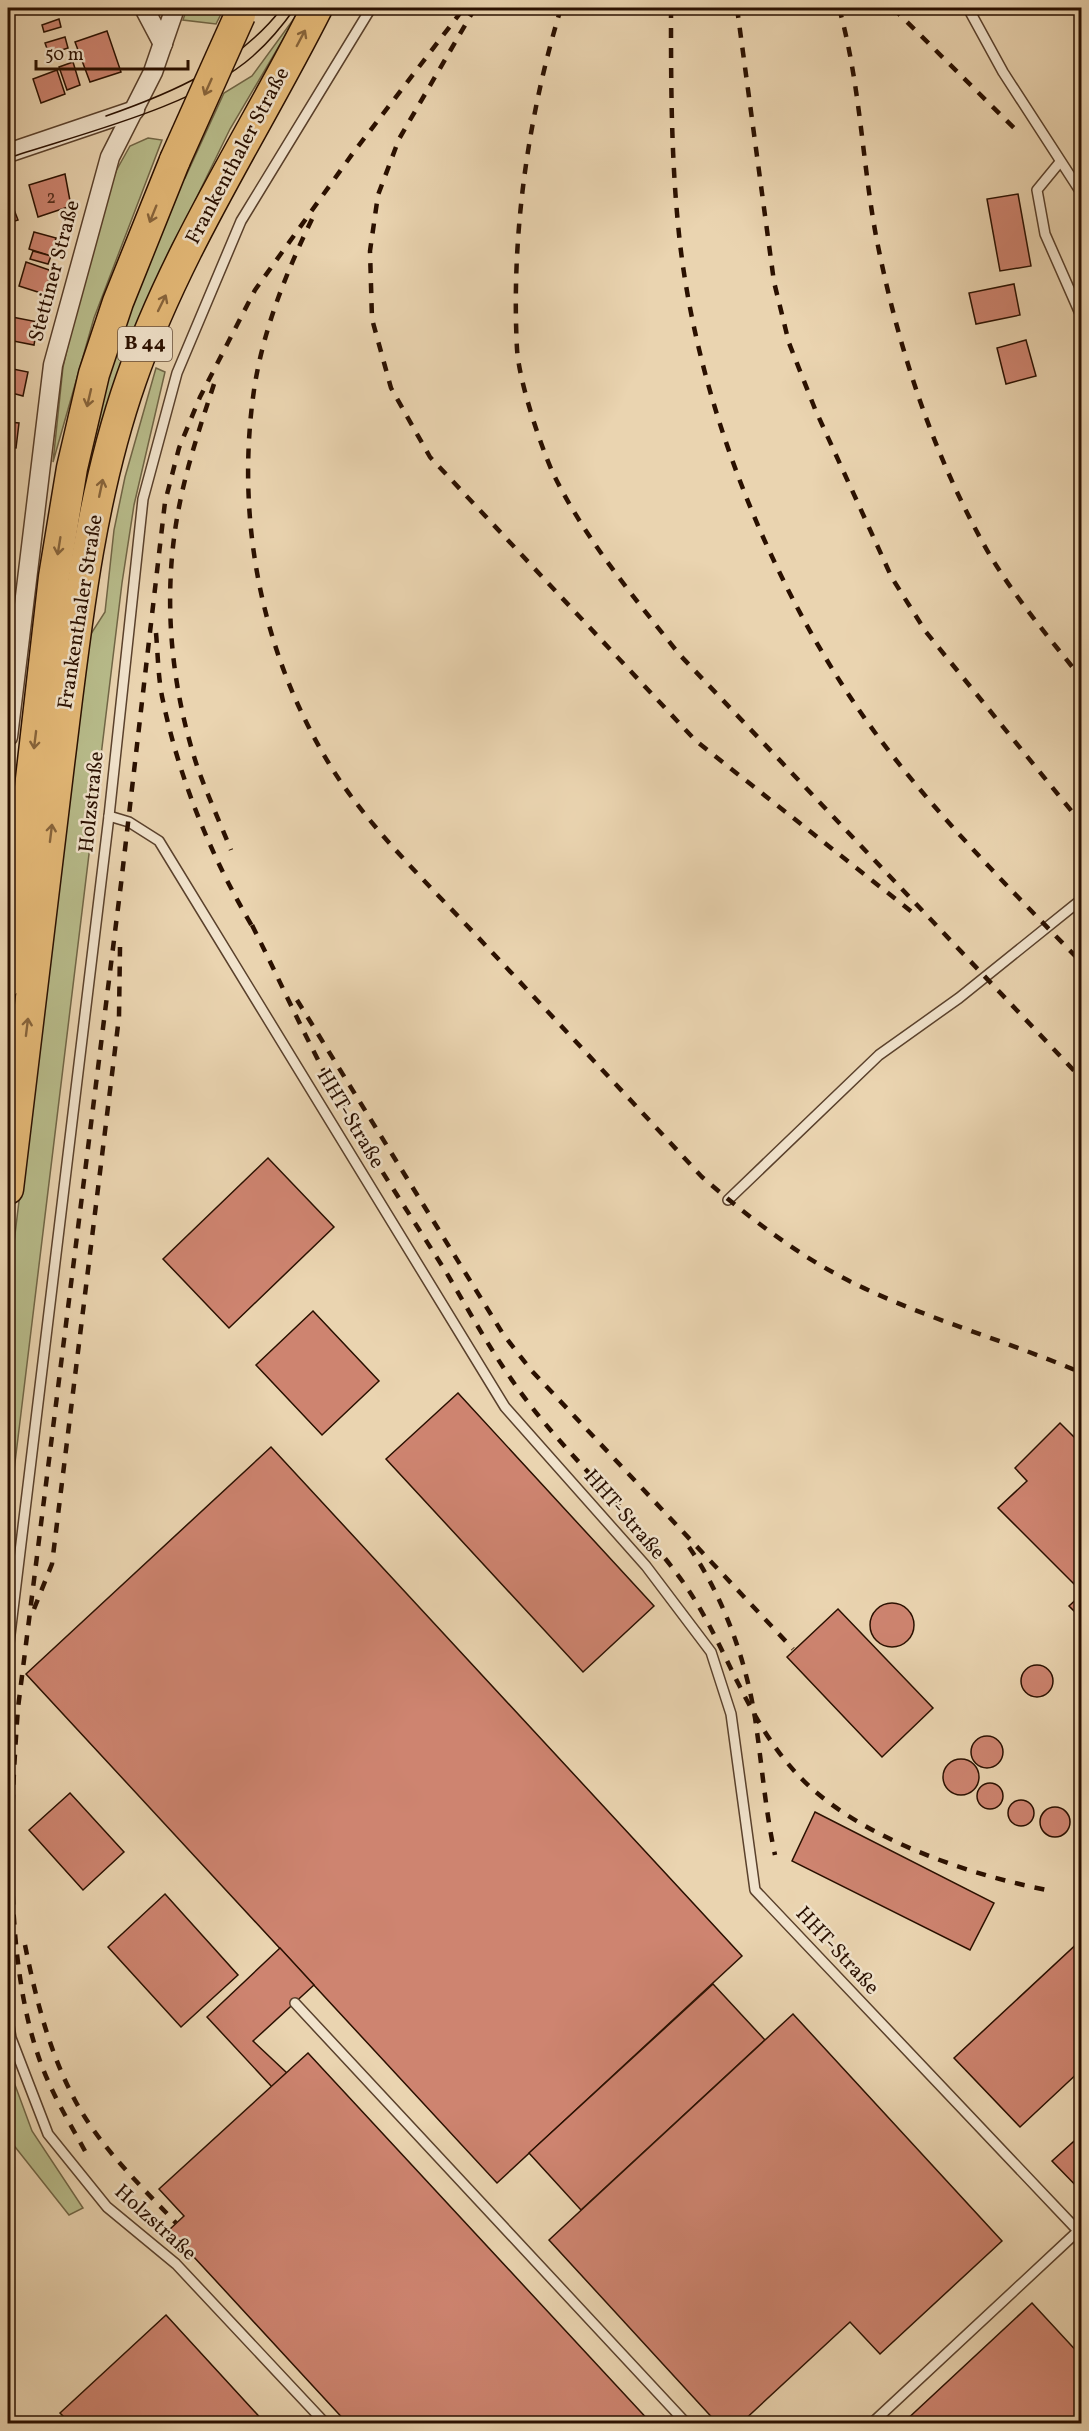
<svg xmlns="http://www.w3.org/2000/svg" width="1089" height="2431" font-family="Vollkorn,serif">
<rect width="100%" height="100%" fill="#ead4b0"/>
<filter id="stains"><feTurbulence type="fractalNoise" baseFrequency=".00333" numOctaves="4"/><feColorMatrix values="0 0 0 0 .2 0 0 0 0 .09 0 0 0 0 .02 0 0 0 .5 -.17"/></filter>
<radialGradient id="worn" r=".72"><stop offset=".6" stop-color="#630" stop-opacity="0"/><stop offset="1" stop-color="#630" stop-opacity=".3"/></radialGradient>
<g fill="#b8bc8b" stroke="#716646" stroke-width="1.5">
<polygon points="187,8 224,8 216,24 183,20"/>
<path d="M301,9L230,129L172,248L69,590C73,554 76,517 82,481C101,376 141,277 182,178H185L224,93L252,76Z"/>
<polygon points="148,138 162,140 94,318 53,462 63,367 88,258 116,171 130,146"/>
<polygon points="156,368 165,372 134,505 122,583 8,1520 8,1292 87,640 105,612 114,530 125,477"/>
<polygon points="8,2066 32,2131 83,2208 69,2215 8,2138"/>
</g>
<g fill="#ce8470" stroke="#2a1000" stroke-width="1.5">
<polygon points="59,19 61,27 44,32 42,25"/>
<polygon points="107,31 121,72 90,82 75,42"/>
<polygon points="65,37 68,48 49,54 45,43"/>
<polygon points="73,62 80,85 67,90 59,67"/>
<polygon points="57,70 65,94 41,103 33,79"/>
<polygon points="65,174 71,206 38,217 29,185"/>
<polygon points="8,194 18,220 8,223"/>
<polygon points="1018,194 1031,266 1000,271 987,199"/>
<polygon points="34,232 56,238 51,256 29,249"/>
<polygon points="33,251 51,256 48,264 30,259"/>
<polygon points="26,262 52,271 44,294 19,286"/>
<polygon points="1014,284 1020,315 976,324 969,293"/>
<polygon points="12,317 38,322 34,345 8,340"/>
<polygon points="1026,340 1036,376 1006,384 997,348"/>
<polygon points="8,368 28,372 23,396 8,392"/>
<polygon points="8,422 19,423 16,448 8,447"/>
<polygon points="8,447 14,448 11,470 8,469"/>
<polygon points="8,475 13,476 10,498 8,498"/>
<polygon points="268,1158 334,1227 229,1328 163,1259"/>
<polygon points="313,1311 379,1381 322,1435 256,1365"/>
<polygon points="458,1393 654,1606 583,1672 386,1459"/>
<polygon points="1060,1423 1082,1445 1082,1592 998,1508 1027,1481 1015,1468"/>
<polygon points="271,1447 742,1956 497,2183 26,1674"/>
<polygon points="1082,1594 1082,1619 1069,1606"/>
<circle cx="892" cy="1625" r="22"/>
<polygon points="838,1609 933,1708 882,1757 787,1657"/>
<circle cx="1037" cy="1681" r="16"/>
<circle cx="987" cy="1752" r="16"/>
<circle cx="961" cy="1777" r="18"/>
<circle cx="990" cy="1796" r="13"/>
<polygon points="70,1793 124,1852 83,1890 29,1830"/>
<circle cx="1021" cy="1813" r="13"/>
<circle cx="1055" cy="1822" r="15"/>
<polygon points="815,1812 994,1903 970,1950 792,1861"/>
<polygon points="165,1894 238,1975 181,2027 108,1947"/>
<polygon points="1082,1939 1082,2069 1020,2127 954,2058"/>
<polygon points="280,1948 314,1985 253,2041 287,2073 272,2087 207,2017"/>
<polygon points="713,1984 765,2040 581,2210 529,2153"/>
<polygon points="793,2014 1002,2241 880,2354 850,2322 740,2424 718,2424 549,2240"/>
<polygon points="308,2053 652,2424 348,2424 169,2230 184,2216 159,2189"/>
<polygon points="1082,2134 1082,2192 1052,2161"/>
<polygon points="1032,2303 1082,2357 1082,2424 902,2424"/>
<polygon points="166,2315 266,2424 66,2424 68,2421 60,2413"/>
</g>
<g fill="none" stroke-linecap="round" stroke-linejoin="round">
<g stroke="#5a412c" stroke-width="12">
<g id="lane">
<polyline points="968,8 1003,72 1082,194"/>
<polyline points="1060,162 1037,190 1045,234 1082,318"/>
<polyline points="109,816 129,822 159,841 505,1407 646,1566 711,1652 731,1714 755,1890 1082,2235"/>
<polyline points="728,1200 879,1055 959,998 1082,899"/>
<polyline points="8,1651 109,816 143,499 177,373 241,221 371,8"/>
<polyline points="295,2003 687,2424"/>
<polyline points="8,2020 11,2038 48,2134 107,2207 176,2264 326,2424"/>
<polyline points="871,2424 1077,2232"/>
</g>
</g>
<g stroke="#5a412c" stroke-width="21">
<g id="street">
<polyline points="144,8 163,44"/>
<polyline points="8,153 135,110"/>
<polyline points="8,737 53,365 110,157 153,72 175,8"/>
</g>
</g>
<g stroke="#2a1000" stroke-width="33">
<g id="primary">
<polyline points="8,981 54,577 72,468 94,374 118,302 175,160"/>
<path d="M8,1189C25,1047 42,905 59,764C75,635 88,503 131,380C177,248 255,131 317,8"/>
</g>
</g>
<use href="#lane" stroke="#f1e3cc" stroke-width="9"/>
<use href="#street" stroke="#f1e3cc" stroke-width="18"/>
<use href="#primary" stroke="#e5ba78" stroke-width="30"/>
<g stroke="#2a1000" stroke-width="1.5">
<path d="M106,116C172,93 238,65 282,8"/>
<path d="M8,158C80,134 197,106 253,56C269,42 283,25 295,8"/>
</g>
<g stroke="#2a1000" stroke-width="4.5" stroke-dasharray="10 10" stroke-linecap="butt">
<polyline points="475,8 399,139 378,195 370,251 372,319 391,388 430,457 696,741 917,916"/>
<path d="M561,8C528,116 511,235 517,349C519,381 539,441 552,471C584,538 633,596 679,654L1082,1079"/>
<path d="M671,8C671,80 671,152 678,224C694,401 775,600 882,742C942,821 1013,892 1082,963"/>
<polyline points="737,8 774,282 789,343 815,409 892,578 926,632 1082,824"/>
<path d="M839,8C860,82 862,160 876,236C897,343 930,447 983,543C1010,592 1047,635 1082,679"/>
<polyline points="893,8 1017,131"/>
<path d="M312,219C286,273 263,330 254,390C235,521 262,657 333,770C369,827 427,883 474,933C550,1014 626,1095 702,1177C753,1221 806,1262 868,1290C937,1322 1012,1343 1082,1373"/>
<path d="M214,384C201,424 187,465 179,507C162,594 170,685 198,769C208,796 220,823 231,850"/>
<path d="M156,633C158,655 158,679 163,701C180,782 213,861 255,931"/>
<path d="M252,925C280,981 306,1039 336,1094C370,1155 409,1213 446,1272C468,1309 489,1348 514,1383C564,1455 632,1511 683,1582C730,1649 746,1727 809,1786C870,1842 973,1876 1052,1891"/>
<polyline points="297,1000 503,1334 531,1370 793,1649"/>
<path d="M689,1547C723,1596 746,1660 755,1718C762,1764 765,1809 775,1855"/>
<polyline points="34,1609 52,1564 119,1017 120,947"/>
<path d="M25,1945C36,2000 50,2055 77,2104C102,2149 141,2186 176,2223"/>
<path d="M85,2151C73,2129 59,2106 49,2083C2,1981 10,1818 18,1708L121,884L165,502L179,448L200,397L255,290L353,153L464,8"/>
</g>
<g stroke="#2a1000" stroke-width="33" stroke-linecap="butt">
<polyline id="primary-bridge" points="175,160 240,15"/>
</g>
<use href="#primary-bridge" stroke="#e5ba78" stroke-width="30"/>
</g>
<defs><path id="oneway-shaft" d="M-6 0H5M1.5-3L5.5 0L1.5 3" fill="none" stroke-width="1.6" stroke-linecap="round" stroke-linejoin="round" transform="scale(1.5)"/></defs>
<g stroke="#88653c">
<use href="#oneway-shaft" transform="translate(301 38) rotate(-62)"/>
<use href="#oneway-shaft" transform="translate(208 87) rotate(114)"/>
<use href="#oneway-shaft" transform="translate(153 214) rotate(112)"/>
<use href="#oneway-shaft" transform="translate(162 303) rotate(-64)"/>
<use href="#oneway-shaft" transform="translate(89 398) rotate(103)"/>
<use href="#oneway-shaft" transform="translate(101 488) rotate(-78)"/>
<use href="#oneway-shaft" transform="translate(59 546) rotate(99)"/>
<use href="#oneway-shaft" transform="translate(35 740) rotate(97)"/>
<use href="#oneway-shaft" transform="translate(51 833) rotate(-83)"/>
<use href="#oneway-shaft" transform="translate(27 1027) rotate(-83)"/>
</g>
<g text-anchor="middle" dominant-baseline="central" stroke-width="5" stroke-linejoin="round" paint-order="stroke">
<g font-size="18" fill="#532d1c">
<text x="51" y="198">2</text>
</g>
<rect fill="#f1e3cc" stroke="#664f3d" stroke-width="1.5" x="118" y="327" width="54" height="34" rx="4.5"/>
<g font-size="20" font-weight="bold" fill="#2a1000">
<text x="145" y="344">B 44</text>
</g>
<g font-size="21" fill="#2a1000" stroke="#f1e3cc">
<text transform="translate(238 156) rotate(-62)">Frankenthaler Straße</text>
<text transform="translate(55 271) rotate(-75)">Stettiner Straße</text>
<text transform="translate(81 612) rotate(-81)">Frankenthaler Straße</text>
<text transform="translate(92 802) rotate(-84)">Holzstraße</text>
<text transform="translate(350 1119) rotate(59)">HHT-Straße</text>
<text transform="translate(624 1515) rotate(49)">HHT-Straße</text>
<text transform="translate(837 1951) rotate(47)">HHT-Straße</text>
<text transform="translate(155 2223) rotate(42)">Holzstraße</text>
</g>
</g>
<rect width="1089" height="2431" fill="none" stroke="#ead4b0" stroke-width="30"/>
<rect x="9" y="9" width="1071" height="2413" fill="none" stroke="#2a1000" stroke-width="3"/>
<rect x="15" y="15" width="1059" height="2401" fill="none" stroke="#2a1000" stroke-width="1.5"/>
<path d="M36 60v9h152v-9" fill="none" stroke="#2a1000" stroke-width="3"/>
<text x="45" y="60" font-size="18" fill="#2a1000" stroke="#f1e3cc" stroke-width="4.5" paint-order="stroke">50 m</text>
<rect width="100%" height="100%" filter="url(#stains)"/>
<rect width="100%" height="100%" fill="url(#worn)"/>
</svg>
